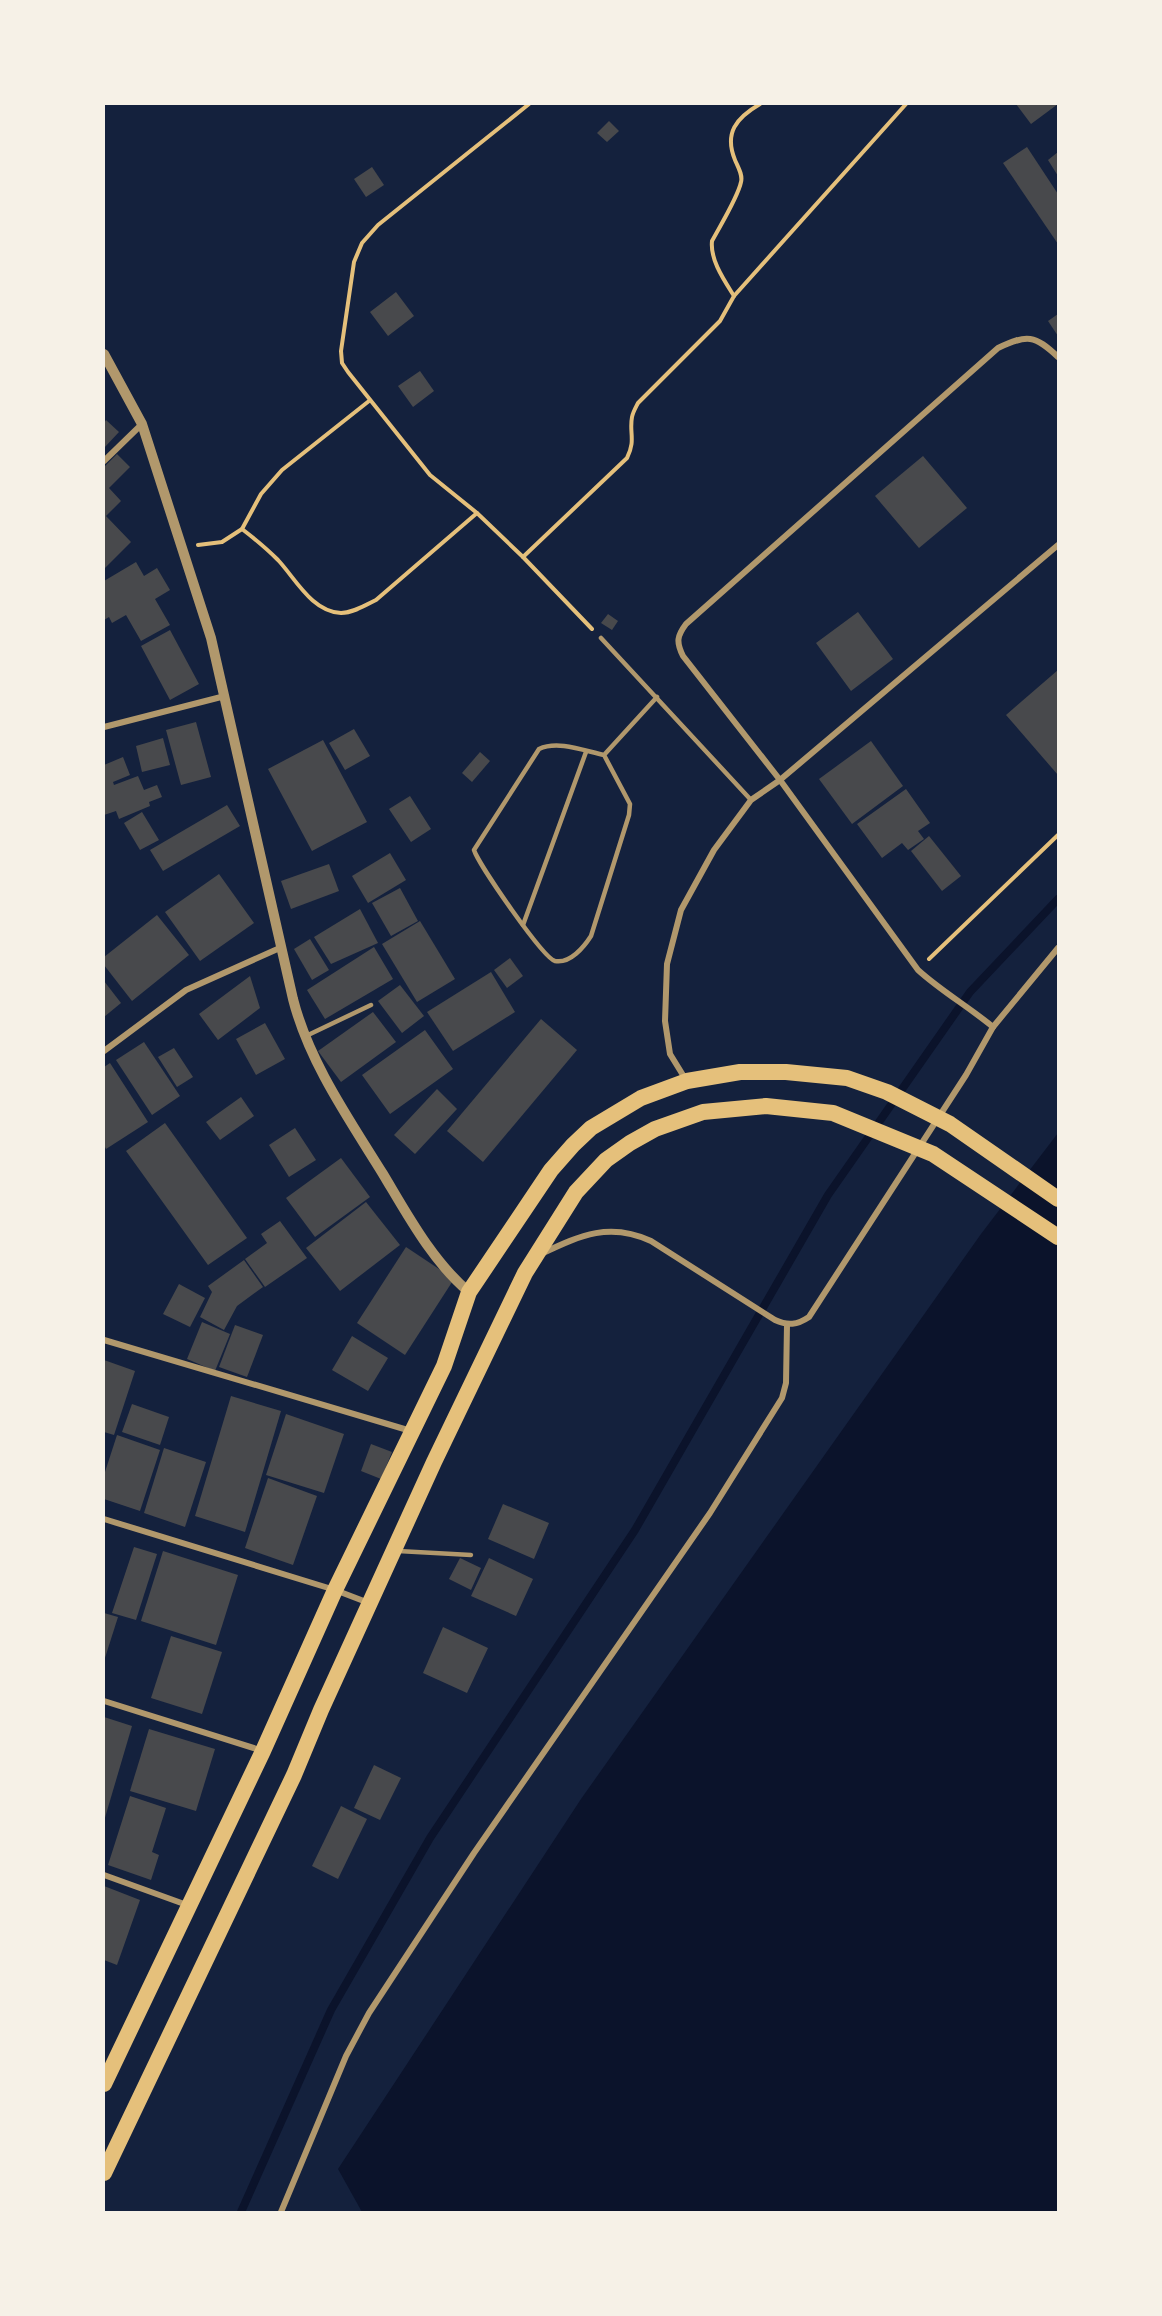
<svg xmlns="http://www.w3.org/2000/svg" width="1162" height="2316" font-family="Overpass,sans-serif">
<rect width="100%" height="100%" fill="#14213d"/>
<polygon fill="#0b132b" points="1058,1133 1058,2212 362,2212 338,2169 581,1799 981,1234"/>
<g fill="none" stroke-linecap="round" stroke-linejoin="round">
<polyline stroke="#0b132b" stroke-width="8" points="241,2212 331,2010 430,1838 635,1530 828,1195 970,992 1058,899"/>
</g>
<g fill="#48494c">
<polygon points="1016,104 1058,104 1031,124"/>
<polygon points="609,121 619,131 607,142 597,133"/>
<polygon points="1027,147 1058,194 1058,244 1003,163"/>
<polygon points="1058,152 1058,176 1048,160"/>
<polygon points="372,167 384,185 366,197 354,179"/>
<polygon points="396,292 414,316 388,336 370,312"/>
<polygon points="1058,314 1058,336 1048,321"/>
<polygon points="420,371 434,391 413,407 398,386"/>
<polygon points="106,420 119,432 104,448 104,423"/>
<polygon points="117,454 130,467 109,488 121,501 106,516 131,542 104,569 104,467"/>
<polygon points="923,456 967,508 919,548 875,496"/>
<polygon points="136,562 144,576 157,568 170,590 155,599 170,625 141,641 126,615 112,623 109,617 104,620 104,581"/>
<polygon points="858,612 893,659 851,691 816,643"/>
<polygon points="608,614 618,621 612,630 601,623"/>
<polygon points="170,630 199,684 170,700 141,646"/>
<polygon points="1058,670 1058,775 1006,715"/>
<polygon points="196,722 211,777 181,785 166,730"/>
<polygon points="354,729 370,756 345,770 329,743"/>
<polygon points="163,738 170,765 142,772 136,746"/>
<polygon points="323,740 367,822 312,851 268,769"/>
<polygon points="871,741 903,786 852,824 819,779"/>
<polygon points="480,752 490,761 472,782 462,773"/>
<polygon points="123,757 130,775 113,782 114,785 138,776 144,790 157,785 162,797 149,802 150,806 119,819 116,811 104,815 104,765"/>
<polygon points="906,789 930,823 918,831 924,839 908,850 902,843 882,858 857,824"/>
<polygon points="410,796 431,829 411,842 389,809"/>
<polygon points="227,805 240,826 163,871 150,850"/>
<polygon points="142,812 159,840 140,850 124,823"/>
<polygon points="929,836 961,876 942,891 911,851"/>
<polygon points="390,853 406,880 368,903 352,876"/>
<polygon points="329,864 339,891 291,909 281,881"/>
<polygon points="219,874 254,923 200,961 165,912"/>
<polygon points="400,888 418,921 391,936 372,903"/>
<polygon points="360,909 378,943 331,964 314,937"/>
<polygon points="157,915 189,955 132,1001 104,965 104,957"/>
<polygon points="420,921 455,979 417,1002 382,944"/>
<polygon points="310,939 329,970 312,980 294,949"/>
<polygon points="374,947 393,979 325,1019 307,990"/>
<polygon points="510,958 523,976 507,988 494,970"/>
<polygon points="491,972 515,1012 453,1051 427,1012"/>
<polygon points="250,976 260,1008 218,1040 199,1014"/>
<polygon points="104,981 121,1003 104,1017"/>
<polygon points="400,985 424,1016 402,1033 378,1001"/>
<polygon points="373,1012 396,1042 341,1082 318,1051"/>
<polygon points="541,1019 577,1050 483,1162 447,1131"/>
<polygon points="265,1023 285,1059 256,1075 236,1039"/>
<polygon points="425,1030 453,1069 390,1114 362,1075"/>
<polygon points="144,1042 180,1096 152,1115 116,1060"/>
<polygon points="174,1048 193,1077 177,1087 158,1057"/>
<polygon points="110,1063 148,1122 106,1149 104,1145 104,1067"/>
<polygon points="437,1089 457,1109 415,1154 394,1135"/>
<polygon points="241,1097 254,1116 220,1140 206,1122"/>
<polygon points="165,1123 247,1238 208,1265 126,1151"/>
<polygon points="295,1128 316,1160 289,1177 269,1145"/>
<polygon points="341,1158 370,1197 315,1237 286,1198"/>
<polygon points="366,1202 400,1245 340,1291 306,1248"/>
<polygon points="280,1221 307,1258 265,1287 245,1259 267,1243 261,1234"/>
<polygon points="406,1247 454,1279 405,1355 357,1323"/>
<polygon points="244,1260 263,1287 237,1306 224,1330 200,1317 212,1292 208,1286"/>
<polygon points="179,1284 205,1298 190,1327 163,1314"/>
<polygon points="202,1322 230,1334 215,1371 187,1359"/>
<polygon points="235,1325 263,1335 247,1377 219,1367"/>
<polygon points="352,1336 388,1358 368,1391 332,1370"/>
<polygon points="104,1360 135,1371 114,1435 104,1432"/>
<polygon points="231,1396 281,1411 245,1532 195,1516"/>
<polygon points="132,1404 169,1417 160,1445 122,1432"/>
<polygon points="286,1414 344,1434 324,1493 266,1475"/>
<polygon points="117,1435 160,1450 140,1511 104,1499 104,1475"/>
<polygon points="371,1444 392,1452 381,1479 361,1471"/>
<polygon points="164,1448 206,1462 185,1527 144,1513"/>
<polygon points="268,1478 317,1496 293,1565 245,1548"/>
<polygon points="503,1504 549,1523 534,1559 488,1539"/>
<polygon points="134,1547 157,1554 136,1620 112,1613"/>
<polygon points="163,1551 238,1575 216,1645 141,1621"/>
<polygon points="460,1558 481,1568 471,1590 449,1579"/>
<polygon points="489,1558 533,1579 516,1616 471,1596"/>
<polygon points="104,1613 118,1617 104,1661"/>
<polygon points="443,1627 488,1648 467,1693 423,1673"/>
<polygon points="171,1636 222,1652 202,1714 151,1698"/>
<polygon points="104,1717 132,1726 104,1821"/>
<polygon points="149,1729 215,1749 196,1811 130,1791"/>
<polygon points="374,1765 401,1778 380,1820 354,1808"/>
<polygon points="130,1796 166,1808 152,1852 159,1855 151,1880 108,1865"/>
<polygon points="341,1806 367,1819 338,1879 312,1866"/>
<polygon points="104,1886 140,1900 117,1965 104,1960"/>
</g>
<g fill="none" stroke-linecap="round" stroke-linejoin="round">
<g stroke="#e5c07b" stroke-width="4">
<polyline points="529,104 378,225 362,243 354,262 341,351 342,363 348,372 430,475 477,513 523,557 592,629"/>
<path d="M734,296C724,280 710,260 712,241C720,226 738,197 741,182C743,175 738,167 735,160C724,133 736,118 760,104"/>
<path d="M242,529C255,539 266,548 278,560C295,578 312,612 341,613C353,613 366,605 376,600L477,513"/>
<polyline points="198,545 222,542 242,529 261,494 282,470 369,401"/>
<path d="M523,557L627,458C636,440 629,433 632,417C633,412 636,407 638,403L720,321L734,296L906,104"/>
<polyline points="929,959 1058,835"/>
</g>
<g stroke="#b1986c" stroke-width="4.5">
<polyline points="601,638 751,800"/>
<path d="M604,755C585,751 558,740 539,749L474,850C479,865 543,958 555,961C570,964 584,947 591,936L629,815L630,804L604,755L657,697"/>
<polyline points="523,925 586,752"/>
<polyline points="306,1036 371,1005"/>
<polyline points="398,1551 471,1555"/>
</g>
<g stroke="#b1986c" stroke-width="6">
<polyline points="104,461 142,424"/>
<polyline points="104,727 225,696"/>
<path d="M993,1027C969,1007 941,991 918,970L780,780L683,656C676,642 677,636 686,624L998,348C1027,334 1035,335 1058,357"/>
<polyline points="104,1051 186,990 282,947"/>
<polyline points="686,1080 670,1054 665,1021 667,964 681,910 714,850 751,800 780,780 1058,545"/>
<path d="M543,1253C581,1235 610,1222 651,1241L775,1320C788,1326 797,1325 809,1317L966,1075L993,1027L1058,948"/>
<polyline points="104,1340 411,1431"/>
<polyline points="104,1519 335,1590 369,1603"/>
<polyline points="104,1701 260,1750"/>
<polyline points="104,1875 187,1905"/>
<polyline points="281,2212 346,2056 369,2013 474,1853 710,1513 782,1398 786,1383 787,1325"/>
</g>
<path stroke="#b1986c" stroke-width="10" d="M104,354L142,424L211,638L293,999C309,1062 349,1119 383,1174C407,1214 432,1261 469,1292"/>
<g stroke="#e5c07b" stroke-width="16">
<polyline points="104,2084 263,1751 335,1590 444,1366 469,1292 551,1170 573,1145 591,1128 641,1098 687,1081 740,1072 786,1072 847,1078 887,1092 950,1124 1058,1199"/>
<polyline points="104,2173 294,1775 321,1710 434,1462 525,1273 576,1192 606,1160 630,1143 655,1129 703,1112 766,1106 833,1113 933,1154 1058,1237"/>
</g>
</g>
<rect width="1162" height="2316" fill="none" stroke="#f6f1e7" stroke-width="210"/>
</svg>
